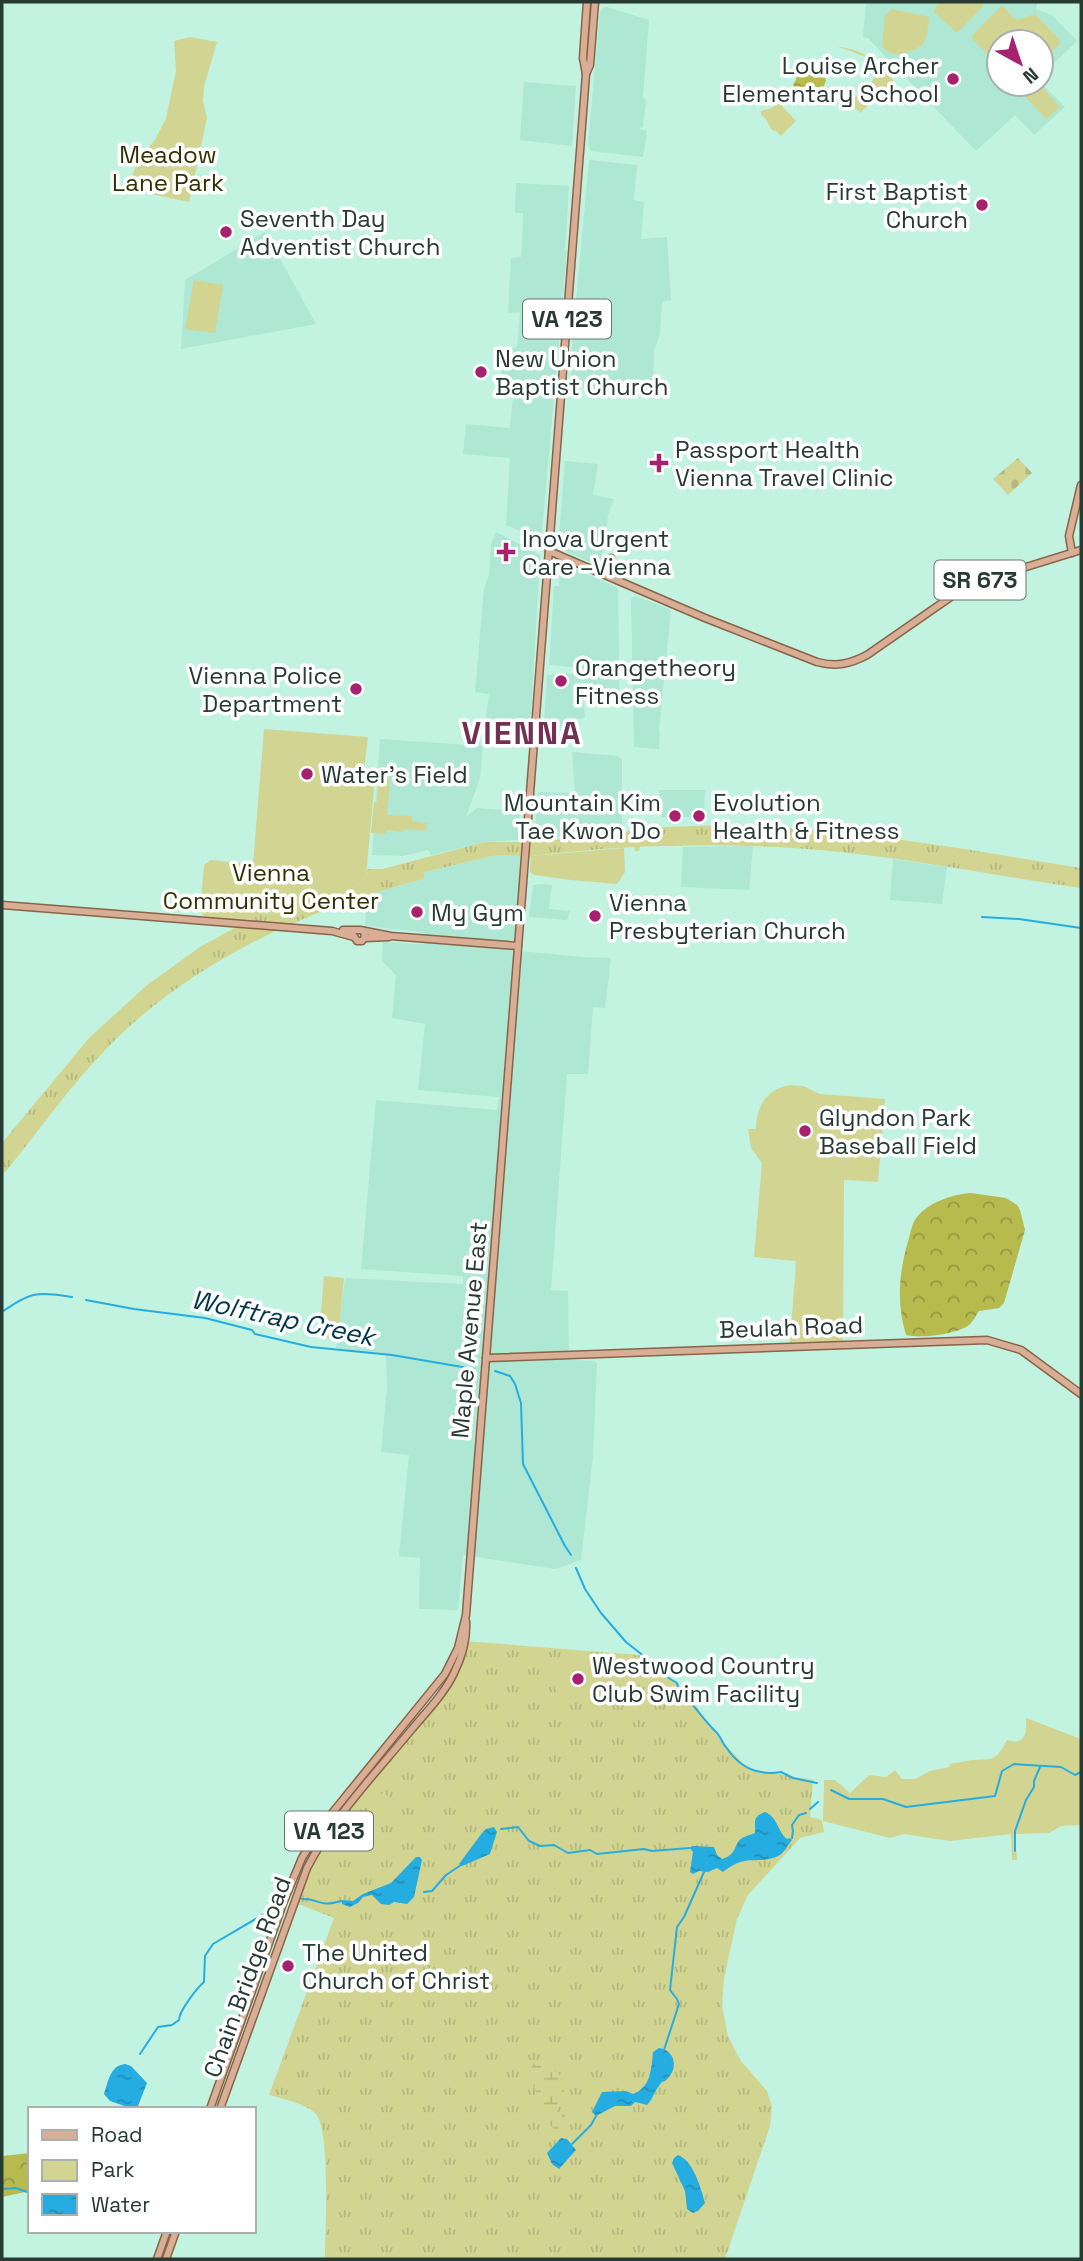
<svg xmlns="http://www.w3.org/2000/svg" width="1083" height="2261" font-family="'Space Grotesk',sans-serif">
<defs>
<pattern id="grass-tufts" width="24" height="20" patternUnits="userSpaceOnUse" patternTransform="scale(1.75)"><rect width="24" height="20" fill="#d1d591"/><path d="M3 7l-1-3M5 7V3M7 7l1-3M15 17l-1-3M17 17v-4M19 17l1-3" fill="none" stroke="#b3b87e"/></pattern>
<pattern id="forest-crowns" width="20" height="18" patternUnits="userSpaceOnUse" patternTransform="scale(1.75)"><rect width="20" height="18" fill="#b7ba4d"/><path d="M2 6a3 3 0 1 1 6 0M12 15a3 3 0 1 1 6 0" fill="none" stroke="#959841"/></pattern>
<pattern id="wetland-marsh" width="20" height="14" patternUnits="userSpaceOnUse" patternTransform="scale(1.75)"><rect width="20" height="14" fill="#d1d591"/><path d="M1 5h8M5 5V1M11 12h8M15 12V8" fill="none" stroke="#b3b87e"/></pattern>
<pattern id="cemetery-stones" width="16" height="16" patternUnits="userSpaceOnUse" patternTransform="scale(1.75)"><rect width="16" height="16" fill="#d1d591"/><path d="M2 7V4a2 2 0 0 1 4 0v3zM10 15v-3a2 2 0 0 1 4 0v3z" fill="#b3b87e"/></pattern>
<pattern id="water-ripples" width="26" height="14" patternUnits="userSpaceOnUse" patternTransform="scale(1.75)"><rect width="26" height="14" fill="#25ade1"/><path d="M2 4q2-2 4 0t4 0M15 11q2-2 4 0t4 0" fill="none" stroke="#208eb7"/></pattern>
</defs>
<rect width="100%" height="100%" fill="#c2f3e1"/>
<g fill="#aee7d3">
<polygon points="866,2 1038,2 1036,9 1052,15 1077,41 1041,76 1041,42 999,42 999,84 1041,83 1065,107 1034,135 1015,115 976,151 868,38 863,37"/>
<polygon points="607,7 649,20 643,97 646,101 643,126 639,129 647,131 643,157 591,151 588,145 600,12 603,8"/>
<polygon points="524,82 576,86 572,146 520,140"/>
<polygon points="589,160 637,165 634,200 644,202 641,239 667,237 671,300 662,302 660,334 654,350 653,393 571,387 571,356"/>
<polygon points="516,183 569,186 565,251 567,251 557,366 555,385 552,386 515,384 501,381 503,350 517,347 520,312 508,313 511,258 521,257 522,245 523,213 515,213"/>
<polygon points="265,232 316,324 181,349 185,280"/>
<polygon points="510,394 554,397 542,532 540,537 534,537 506,525 510,458 463,454 466,424 510,428 513,397"/>
<polygon points="565,461 598,464 593,495 614,499 608,515 604,546 599,566 558,548"/>
<polygon points="496,532 540,555 532,699 529,733 524,738 483,736 489,694 475,692 484,588 489,575 491,544"/>
<polygon points="560,565 569,566 618,588 619,666 590,669 549,665 554,586 559,586"/>
<polygon points="636,596 671,610 659,731 660,733 659,749 634,747 631,599"/>
<polygon points="619,671 619,696 582,699 584,701 585,718 573,719 573,741 543,737 547,675"/>
<polygon points="380,739 483,746 480,778 466,817 477,808 520,811 518,840 485,842 431,855 428,850 403,856 372,855"/>
<polygon points="572,752 618,756 622,760 622,826 534,841 538,792 575,793"/>
<polygon points="659,790 705,790 704,817 662,817"/>
<polygon points="753,846 749,890 681,887 683,847"/>
<polygon points="497,855 517,855 528,861 520,951 582,957 611,958 605,1008 593,1007 588,1074 567,1074 551,1290 568,1291 569,1360 594,1361 597,1363 593,1456 581,1560 555,1569 463,1555 458,1610 419,1609 420,1558 399,1556 409,1455 381,1452 387,1388 386,1355 336,1348 345,1278 463,1284 463,1276 361,1269 376,1100 497,1110 499,1097 418,1090 425,1024 392,1018 396,975 382,961 383,942 418,944 450,941 420,932 365,926 367,895 423,879 424,872"/>
<polygon points="893,859 947,867 942,904 890,900"/>
<polygon points="542,884 552,885 549,909 570,911 567,920 529,917 533,885"/>
</g>
<g fill="url(#grass-tufts)">
<path d="M724,825C844,827 963,849 1081,868V888C991,875 898,856 807,849C716,842 622,845 531,856L528,861L517,855H497L424,872V879C307,909 193,960 107,1048C68,1088 37,1134 2,1176V1143L89,1038L147,985L200,947L247,921L251,913L278,914L350,891L366,876L367,869H382L485,842H535L622,833L637,828Z"/>
<path d="M465,1641L639,1655L683,1688L721,1741L749,1769L813,1780L810,1817L822,1820L824,1832L800,1838L748,1895L737,1919L724,1978L722,2006L728,2036L740,2060L767,2091L772,2107L770,2126L725,2259H325C325,2233 331,2127 315,2113C304,2103 283,2099 269,2095L334,1918L293,1902L319,1845L455,1673Z"/>
</g>
<g fill="url(#forest-crowns)">
<polygon points="819,67 826,80 819,101 800,101 793,86 801,68"/>
<path d="M971,1193L1006,1198L1017,1205L1020,1210L1025,1230L1004,1303L999,1308L979,1311C976,1315 973,1322 969,1325C958,1334 919,1339 906,1335C896,1301 899,1272 909,1238C911,1231 912,1223 917,1217C928,1203 952,1194 971,1193Z"/>
<polygon points="30,2153 30,2191 2,2197 2,2156"/>
</g>
<path fill="url(#wetland-marsh)" d="M537,2060H542L563,2078L565,2089L555,2108L557,2112L565,2115L568,2124L562,2130L557,2131C552,2127 548,2124 545,2118C542,2112 529,2075 531,2069C532,2065 534,2063 537,2060Z"/>
<polygon fill="url(#cemetery-stones)" points="1018,458 1032,473 1008,495 993,479"/>
<g fill="#d1d591">
<polygon points="938,2 983,2 983,6 957,33 934,12"/>
<polygon points="1002,5 1016,20 1035,14 1060,40 1059,45 1041,63 1041,42 999,42 999,65 972,39 973,35"/>
<path d="M892,9L929,17C928,25 928,33 925,40C921,50 901,57 890,53C888,52 884,48 882,46L885,15Z"/>
<polygon points="190,37 217,42 204,87 203,101 207,118 189,202 127,189 137,163 156,138 166,118 176,71 174,41"/>
<path d="M837,46C868,52 873,58 894,81L860,113L849,101L869,87L879,69L863,56Z"/>
<polygon points="1041,83 1045,87 1044,89 1060,107 1046,119 1018,89 1023,84"/>
<polygon points="778,102 796,121 781,136 776,131 772,130 765,118 761,115 761,111 772,108"/>
<polygon points="194,280 223,285 215,333 185,329"/>
<polygon points="264,729 368,737 364,770 369,777 375,778 366,876 350,891 278,914 251,913 247,921 204,917 200,911 204,865 211,860 253,864"/>
<polygon points="379,778 390,779 387,815 412,816 412,821 427,823 426,831 404,829 403,832 386,830 386,834 371,833 374,802 377,802"/>
<polygon points="635,834 677,834 677,846 640,846 639,851 635,851"/>
<polygon points="624,848 625,872 617,884 571,880 534,875 530,872 531,856"/>
<path d="M790,1085L803,1086L820,1094L885,1099L878,1182L844,1180L843,1341L790,1343L796,1261L754,1257L762,1163L751,1148L748,1129H756C756,1106 767,1089 790,1085Z"/>
<polygon points="324,1276 344,1278 338,1339 319,1337"/>
<polygon points="593,1657 605,1679 562,1701 550,1679"/>
<polygon points="623,1659 634,1681 614,1691 603,1670"/>
<path d="M1026,1718L1081,1739V1825L1061,1826L1049,1833L1015,1834L1017,1860H1012L1011,1834L950,1841L904,1834L890,1838L823,1821L824,1780H835L850,1793L869,1775L886,1777L895,1770L902,1779H915L930,1771L949,1767L950,1764C957,1763 965,1761 972,1760C994,1759 996,1761 1007,1740L1016,1742C1028,1738 1026,1729 1026,1718Z"/>
<polygon points="383,1792 401,1809 385,1827 367,1811"/>
<polygon points="362,1815 381,1832 364,1850 346,1833"/>
</g>
<g fill="url(#water-ripples)">
<path d="M765,1812C778,1817 777,1831 787,1839L790,1838L792,1840C787,1846 784,1854 776,1857C753,1865 748,1853 723,1872L717,1868L708,1872L699,1871L693,1874L690,1872L693,1852L690,1848L692,1846L714,1847L717,1855L722,1859C734,1855 733,1851 738,1842C742,1836 749,1836 755,1833C756,1824 751,1817 765,1812Z"/>
<polygon points="494,1827 497,1832 490,1854 462,1866 459,1864 482,1833 486,1829"/>
<polygon points="416,1857 420,1857 422,1860 414,1897 407,1904 394,1902 389,1905 381,1904 372,1895 363,1897 358,1903 350,1907 342,1904 342,1900 353,1901 363,1894 391,1883"/>
<path d="M659,2048C674,2050 679,2067 668,2078C662,2085 664,2078 659,2086C654,2092 653,2099 647,2105L635,2102L631,2106H615L596,2116L592,2112L602,2092L626,2091L633,2094C651,2087 651,2070 653,2052Z"/>
<path d="M125,2064L131,2066L147,2083L138,2106L133,2109L110,2101L104,2094C108,2083 110,2065 125,2064Z"/>
<polygon points="561,2138 567,2139 576,2150 559,2169 552,2164 547,2153"/>
<path d="M678,2155C693,2160 701,2188 705,2203L698,2211L693,2213L687,2209L685,2191L672,2163L674,2158Z"/>
</g>
<g fill="none" stroke-linecap="round" stroke-linejoin="round">
<g stroke="#25ade1" stroke-width="2">
<polyline points="982,917 1019,919 1081,928"/>
<polyline points="86,1300 134,1309 205,1318 252,1330 255,1334 311,1347 392,1355 474,1369"/>
<path d="M2,1312C30,1292 38,1291 72,1297"/>
<polyline points="495,1371 510,1376 515,1384 521,1403 523,1464 565,1546 571,1555"/>
<path d="M576,1568L585,1589L601,1613L626,1642L645,1657L654,1669L677,1683L678,1687C692,1703 703,1719 717,1733C721,1737 722,1743 726,1747C739,1767 757,1776 781,1772L793,1778L817,1783"/>
<polyline points="831,1790 849,1799 883,1799 906,1807 995,1796 1002,1771 1014,1764 1061,1767 1075,1775 1081,1772"/>
<polyline points="810,1809 818,1802"/>
<polyline points="501,1829 518,1827 529,1841 540,1846 554,1845 568,1853 590,1850 597,1854 644,1849 652,1851 690,1848"/>
<polyline points="792,1838 793,1831 792,1825 799,1815 806,1813"/>
<polyline points="1015,1851 1015,1831 1026,1800 1034,1787 1034,1781 1040,1767"/>
<polyline points="424,1892 432,1891 446,1875 461,1865"/>
<path d="M302,1899C319,1898 318,1908 341,1901"/>
<polyline points="664,2050 679,2004 677,1999 670,1990 677,1927 684,1917 704,1872"/>
<path d="M140,2054L158,2027L172,2025L179,2020C179,2011 197,1988 204,1982L205,1956L213,1944L276,1907"/>
<polyline points="572,2144 591,2125 596,2116"/>
<polyline points="2,2189 16,2188 30,2193"/>
</g>
<g stroke="#896346" stroke-width="9">
<g id="major">
<polyline points="586,74 590,65 595,2"/>
<path d="M549,551L705,618L817,662C836,667 850,664 867,655L968,585L1081,550"/>
<polyline points="1072,553 1069,536 1081,485"/>
<polyline points="599,571 606,567 611,558"/>
<polyline points="2,905 332,931 354,937"/>
<polyline points="343,930 360,930 391,936 518,946"/>
<polyline points="354,936 357,941 362,941 365,937 364,932"/>
<polyline points="365,938 389,937"/>
<polyline points="486,1358 987,1340 1021,1350 1081,1394"/>
<polyline points="210,2109 284,1901 302,1858 324,1823 445,1674 458,1648 466,1615 585,87 586,74 583,58 587,2"/>
<path d="M220,2109L307,1868C334,1816 375,1774 412,1729C427,1711 444,1694 454,1673C462,1657 467,1638 466,1621"/>
<polyline points="157,2259 167,2231"/>
<polyline points="166,2259 176,2231"/>
</g>
</g>
<use href="#major" stroke="#d8af96" stroke-width="6"/>
</g>
<g fill="#a6226f" stroke="#fff" stroke-width="2.5">
<circle cx="953" cy="79" r="7"/>
<circle cx="982" cy="205" r="7"/>
<circle cx="226" cy="232" r="7"/>
<circle cx="481" cy="372" r="7"/>
<path d="M655.5 452.5h7v7h7v7h-7v7h-7v-7h-7v-7h7z"/>
<path d="M502.5 541.5h7v7h7v7h-7v7h-7v-7h-7v-7h7z"/>
<circle cx="561" cy="681" r="7"/>
<circle cx="356" cy="689" r="7"/>
<circle cx="307" cy="774" r="7"/>
<circle cx="675" cy="816" r="7"/>
<circle cx="699" cy="816" r="7"/>
<circle cx="417" cy="912" r="7"/>
<circle cx="595" cy="916" r="7"/>
<circle cx="805" cy="1131" r="7"/>
<circle cx="578" cy="1679" r="7"/>
<circle cx="288" cy="1966" r="7"/>
</g>
<g text-anchor="middle" dominant-baseline="central" stroke-width="7" stroke-linejoin="round" paint-order="stroke">
<g fill="#fff" stroke="#687570" stroke-width="2">
<rect x="523" y="299.5" width="88" height="39" rx="5"/>
<rect x="934.5" y="560.5" width="91" height="39" rx="5"/>
<rect x="285" y="1811.5" width="88" height="39" rx="5"/>
</g>
<g font-size="23" font-weight="bold" fill="#273a33">
<text x="567" y="319">VA 123</text>
<text x="980" y="580">SR 673</text>
<text x="329" y="1831">VA 123</text>
</g>
<g font-size="24" fill="#273a33" stroke="#fff" text-anchor="start">
<text x="939" y="65" text-anchor="end">Louise Archer<tspan x="939" dy="28">Elementary School</tspan></text>
<text x="968" y="191" text-anchor="end">First Baptist<tspan x="968" dy="28">Church</tspan></text>
<text x="240" y="218">Seventh Day<tspan x="240" dy="28">Adventist Church</tspan></text>
<text x="495" y="358">New Union<tspan x="495" dy="28">Baptist Church</tspan></text>
<text x="675" y="449">Passport Health<tspan x="675" dy="28">Vienna Travel Clinic</tspan></text>
<text x="522" y="538">Inova Urgent<tspan x="522" dy="28">Care –Vienna</tspan></text>
<text x="575" y="667">Orangetheory<tspan x="575" dy="28">Fitness</tspan></text>
<text x="342" y="675" text-anchor="end">Vienna Police<tspan x="342" dy="28">Department</tspan></text>
<text x="321" y="774">Water's Field</text>
<text x="661" y="802" text-anchor="end">Mountain Kim<tspan x="661" dy="28">Tae Kwon Do</tspan></text>
<text x="713" y="802">Evolution<tspan x="713" dy="28">Health &amp; Fitness</tspan></text>
<text x="609" y="902">Vienna<tspan x="609" dy="28">Presbyterian Church</tspan></text>
<text x="431" y="912">My Gym</text>
<text x="819" y="1117">Glyndon Park<tspan x="819" dy="28">Baseball Field</tspan></text>
<text x="592" y="1665">Westwood Country<tspan x="592" dy="28">Club Swim Facility</tspan></text>
<text x="302" y="1952">The United<tspan x="302" dy="28">Church of Christ</tspan></text>
</g>
<g font-size="24" fill="#303101" stroke="#fff">
<text x="168" y="154">Meadow<tspan x="168" dy="28">Lane Park</tspan></text>
<text x="271" y="872">Vienna<tspan x="271" dy="28">Community Center</tspan></text>
</g>
<g font-size="24" fill="#273a33" stroke="#fff">
<text transform="translate(791 1327) rotate(-2)">Beulah Road</text>
<text transform="translate(469 1330) rotate(-85)">Maple Avenue East</text>
<text transform="translate(247 1977) rotate(-70)">Chain Bridge Road</text>
</g>
<g font-size="26" font-style="italic" fill="#00374c" stroke="#fff">
<text transform="translate(283 1318) rotate(12)">Wolftrap Creek</text>
</g>
<g font-size="32" font-weight="bold" letter-spacing="2" fill="#723152" stroke="#fff">
<text x="522" y="733">VIENNA</text>
</g>
</g>
<rect width="1083" height="2261" fill="none" stroke="#273a33" stroke-width="7"/>
<rect x="28" y="2107" width="228" height="126" fill="#ffffff" stroke="#a9b0ad" stroke-width="2"/>
<rect x="42" y="2130" width="35" height="10" fill="#d8af96" stroke="#a9b0ad" stroke-width="2"/>
<text x="91" y="2142" font-size="21" fill="#273a33">Road</text>
<rect x="42" y="2160" width="35" height="21" fill="#d1d591" stroke="#a9b0ad" stroke-width="2"/>
<text x="91" y="2177" font-size="21" fill="#273a33">Park</text>
<rect x="42" y="2194" width="35" height="21" fill="url(#water-ripples)" stroke="#a9b0ad" stroke-width="2"/>
<text x="91" y="2212" font-size="21" fill="#273a33">Water</text>
<g transform="translate(1020 63) rotate(140)"><circle r="33" fill="#ffffff" stroke="#a9b0ad" stroke-width="2"/>
<path d="M0-5L12 26L0 18L-12 26Z" fill="#a6226f"/>
<text y="-10" font-size="19" font-weight="bold" text-anchor="middle" fill="#273a33">N</text>
</g>
</svg>
